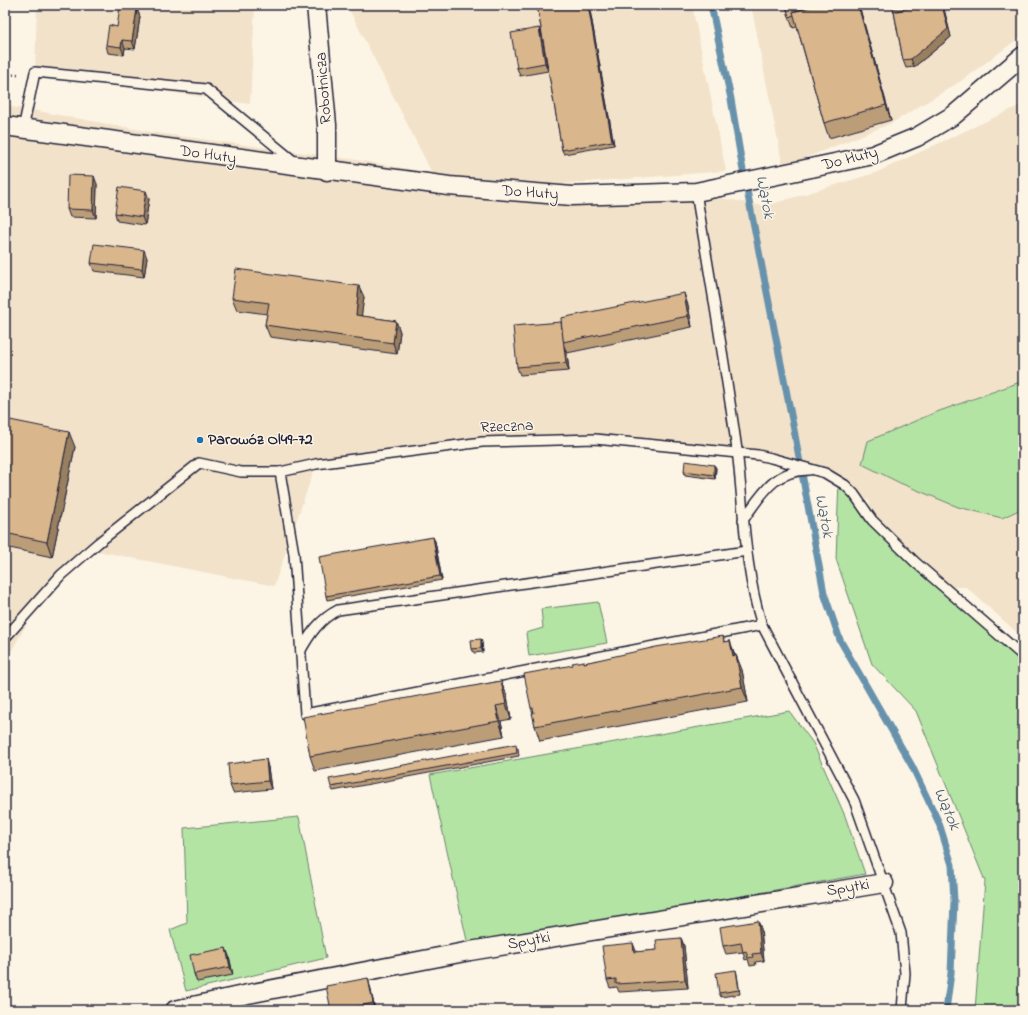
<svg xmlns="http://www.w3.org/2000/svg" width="1028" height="1015" font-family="'Indie Flower',sans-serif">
<rect width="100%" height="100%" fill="#fcf5e5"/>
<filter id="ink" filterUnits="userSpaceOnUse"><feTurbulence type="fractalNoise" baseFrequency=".025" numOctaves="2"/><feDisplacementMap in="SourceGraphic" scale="8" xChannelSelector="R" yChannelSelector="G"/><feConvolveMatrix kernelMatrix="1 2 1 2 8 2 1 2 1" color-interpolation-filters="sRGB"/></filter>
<g filter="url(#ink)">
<g fill="#f2e2ca">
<polygon points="37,5 255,5 250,104 35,72"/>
<polygon points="347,5 692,5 726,171 563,184 720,198 765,206 875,173 1023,104 1023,638 966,587 885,587 869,501 841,481 816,470 595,439 482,442 316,464 274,586 92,550 33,613 5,662 5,106 32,110 157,133 350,159 432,173"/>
<polygon points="751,5 1023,5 1023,35 961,81 892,123 783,167"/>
</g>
<g fill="#b4e4a4" stroke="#6b8370">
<polygon points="1023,381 1023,508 1002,518 958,507 900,483 862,464 868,441 934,413"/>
<polygon points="839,480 860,504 1023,659 1023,1010 975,1010 985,881 916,711 872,664 836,559"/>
<polygon points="598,602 607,643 529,656 526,633 543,628 541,609"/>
<polygon points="789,711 813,743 845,816 865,874 468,945 430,775"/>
<polygon points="299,817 326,958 186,991 170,930 187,923 184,828"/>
</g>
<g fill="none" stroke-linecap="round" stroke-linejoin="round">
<polyline stroke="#6892ac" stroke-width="7" points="711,5 731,99 742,165 794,430 824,593 840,640 912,766 939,823 952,865 954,901 951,973 946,1010"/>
<g stroke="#22223b" stroke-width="12">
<g id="lane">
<polyline points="23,129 35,72 206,89 296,163"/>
<path d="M696,192C710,278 725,364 737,450C744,508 744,569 762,625L854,800L901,933L905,973L902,1010"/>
<polyline points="280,472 294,554 305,714 762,625"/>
<path d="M743,520C761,496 773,470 809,470"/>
<polyline points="5,638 61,575 98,543 199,463 241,472 280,472 316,464 482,442 595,439 758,455 771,458 825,473 845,485 854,494 872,520 915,562 1023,656"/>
<path d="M301,650C310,634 320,619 338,610L747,551"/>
</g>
</g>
<g stroke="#22223b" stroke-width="21">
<g id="street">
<polyline points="316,5 327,125 327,171"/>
<polyline points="5,126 449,186 572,196 696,192 873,155 917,137 954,115 1023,56"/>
<polyline points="175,1010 248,994 470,951 884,883"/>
</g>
</g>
<polyline stroke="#22223b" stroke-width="2.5" stroke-dasharray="1 3" stroke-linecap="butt" points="5,76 18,74"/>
<use href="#lane" stroke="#fcf5e5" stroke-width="9"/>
<use href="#street" stroke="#fcf5e5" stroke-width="18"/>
</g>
<g fill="#bb9d78" stroke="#22223b">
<polygon points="537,5 589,5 614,145 564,154 562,150"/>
<polygon points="786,5 873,5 860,9 891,120 829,138 824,123 797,27 793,28 789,17"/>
<polygon points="892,5 943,5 951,37 914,67 906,68 903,60 894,12"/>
<polygon points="137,9 140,17 135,49 125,48 124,55 108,53 106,45 117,27"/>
<polygon points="539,28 542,36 548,71 520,76 517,68"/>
<polygon points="97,184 96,218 70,217 67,209"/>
<polygon points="149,199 145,225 117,221 115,213"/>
<polygon points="147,258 144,277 94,271 91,263"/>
<polygon points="364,297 361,316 396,321 400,332 397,354 270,337 265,325 267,314 237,310 232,298"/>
<polygon points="688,305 692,327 567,353 569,371 520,375 517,367 561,322"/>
<polygon points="5,442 75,447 52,557 5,547"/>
<polygon points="714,465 716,468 715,479 685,475 684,471"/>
<polygon points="435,541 442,580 327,600 326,596"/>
<polygon points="723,636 724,642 730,641 735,655 736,655 742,670 748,702 540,741 535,726 533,713 531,708 584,663"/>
<polygon points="481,639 482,643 483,652 474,653 472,649"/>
<polygon points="501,681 507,696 511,719 501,721 504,736 315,771 310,756"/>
<polygon points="518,748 519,756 333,791 331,787"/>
<polygon points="268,767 271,789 233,793 230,785"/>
<polygon points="758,921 761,929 764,961 755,962 756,965 750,966 748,959 745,960 743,952 726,954 723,946"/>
<polygon points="681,938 684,946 688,988 619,992 617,987 610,988 607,980 636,952 657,950"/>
<polygon points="229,956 233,975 197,982 194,974"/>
<polygon points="736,970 737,974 740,994 721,997 719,993"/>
<polygon points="370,986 375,1010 331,1010"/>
</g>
<g fill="#987f61" stroke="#22223b">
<polygon points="588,5 589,5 614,145 612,141"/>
<polygon points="858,5 859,5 860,9 891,120 886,105"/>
<polygon points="942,5 943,5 951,37 914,67 911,59"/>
<polygon points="137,9 140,17 135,49 132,41"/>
<polygon points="539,28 542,36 548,71 545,63"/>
<polygon points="122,40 125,48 124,55 121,47"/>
<polygon points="94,176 97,184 96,218 93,210"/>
<polygon points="146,191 149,199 145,225 142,217"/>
<polygon points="144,250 147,258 144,277 142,269"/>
<polygon points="359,286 364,297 360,327 356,315"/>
<polygon points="684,293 688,305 692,327 688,316"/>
<polygon points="396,321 400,332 397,354 393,343"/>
<polygon points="564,346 567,353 569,371 566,363"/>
<polygon points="69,432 75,447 52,557 47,542"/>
<polygon points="714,465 716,468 715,479 714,475"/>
<polygon points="433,537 435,541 442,580 440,576"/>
<polygon points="481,639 482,643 483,652 481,648"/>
<polygon points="730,641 735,656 733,656"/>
<polygon points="736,655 742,670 748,702 742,687"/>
<polygon points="501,681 507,696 511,719 506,704"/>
<polygon points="496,706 501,721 504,736 499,721"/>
<polygon points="266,759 268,767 271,789 268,781"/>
<polygon points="758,921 761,929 764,961 761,953"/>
<polygon points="681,938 684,946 688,988 685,980"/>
<polygon points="633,943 636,951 637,960 634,952"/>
<polygon points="226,948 229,956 233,975 230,967"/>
<polygon points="368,978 370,986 375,1010 373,1003"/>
</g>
<g fill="#d9b68b" stroke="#22223b">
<polygon points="537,5 588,5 612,141 562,150"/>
<polygon points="786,5 816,5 793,12 794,15 789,17"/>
<polygon points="816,5 858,5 886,105 824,123 793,12"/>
<polygon points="892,5 903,5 893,8"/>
<polygon points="916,5 942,5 948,29 911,59 903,60 894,12"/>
<polygon points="120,7 137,9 132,41 122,40 121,47 106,45 109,25 117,27"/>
<polygon points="539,28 545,63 517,68 511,33"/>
<polygon points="68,175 94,176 93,210 67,209"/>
<polygon points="119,187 146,191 142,217 115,213"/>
<polygon points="94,244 144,250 142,269 91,263"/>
<polygon points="236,269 359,286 356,315 396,321 393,343 265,325 269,303 232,298"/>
<polygon points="684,293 688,316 563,342 561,318"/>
<polygon points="561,322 566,363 517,367 513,326"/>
<polygon points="10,420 69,432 47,542 5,533 5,442"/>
<polygon points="685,461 714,465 714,475 684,471"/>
<polygon points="433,537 440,576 326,596 319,557"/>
<polygon points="723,636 724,642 730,641 733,656 736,655 742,687 535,726 532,713 534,713 533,708 531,708 524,674 573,665 572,663 584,661 584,663 656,647"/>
<polygon points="481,639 481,648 472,649 471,640"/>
<polygon points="501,681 506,704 496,706 499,721 310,756 303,717"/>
<polygon points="516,744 517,753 331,787 329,779"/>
<polygon points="266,759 268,781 230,785 228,764"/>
<polygon points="758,921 761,953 752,954 753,957 748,958 746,951 743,952 741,943 723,946 720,927"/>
<polygon points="681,938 685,980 616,984 616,979 607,980 602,946 633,943 634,952 657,950 656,940"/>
<polygon points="226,948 230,967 194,974 190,955"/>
<polygon points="736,970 739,990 719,993 716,973"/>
<polygon points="368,978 373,1003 340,1010 331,1010 326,986"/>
<polygon points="536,1009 537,1010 528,1010"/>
</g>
</g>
<circle fill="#1f6fb2" stroke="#fcf5e5" stroke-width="1.5" cx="200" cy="440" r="4"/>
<g text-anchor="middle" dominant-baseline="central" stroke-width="3" stroke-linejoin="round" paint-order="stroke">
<g font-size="16" fill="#22223b" stroke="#fcf5e5">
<text transform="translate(324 88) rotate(-94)">Robotnicza</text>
<text transform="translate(208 155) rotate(8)">Do Huty</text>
<text transform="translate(850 159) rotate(-14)">Do Huty</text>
<text transform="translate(530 193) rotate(4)">Do Huty</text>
<text transform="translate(507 427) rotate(-2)">Rzeczna</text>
<text transform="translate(848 888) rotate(-9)">Spytki</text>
<text transform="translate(529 941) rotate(-10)">Spytki</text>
</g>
<g font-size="16" font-weight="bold" fill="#22223b" stroke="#fcf5e5" text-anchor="start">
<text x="208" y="440">Parowóz Ol49-72</text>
</g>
<g font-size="17" font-style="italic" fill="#455a74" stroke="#fcf5e5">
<text transform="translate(765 197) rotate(79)">Wątok</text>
<text transform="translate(824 516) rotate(79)">Wątok</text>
<text transform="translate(947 809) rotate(67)">Wątok</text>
</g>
</g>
<rect width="1028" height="1015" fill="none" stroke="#fcf5e5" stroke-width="20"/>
<rect x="10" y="10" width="1008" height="995" fill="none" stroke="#22223b" stroke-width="1.5" filter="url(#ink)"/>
</svg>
